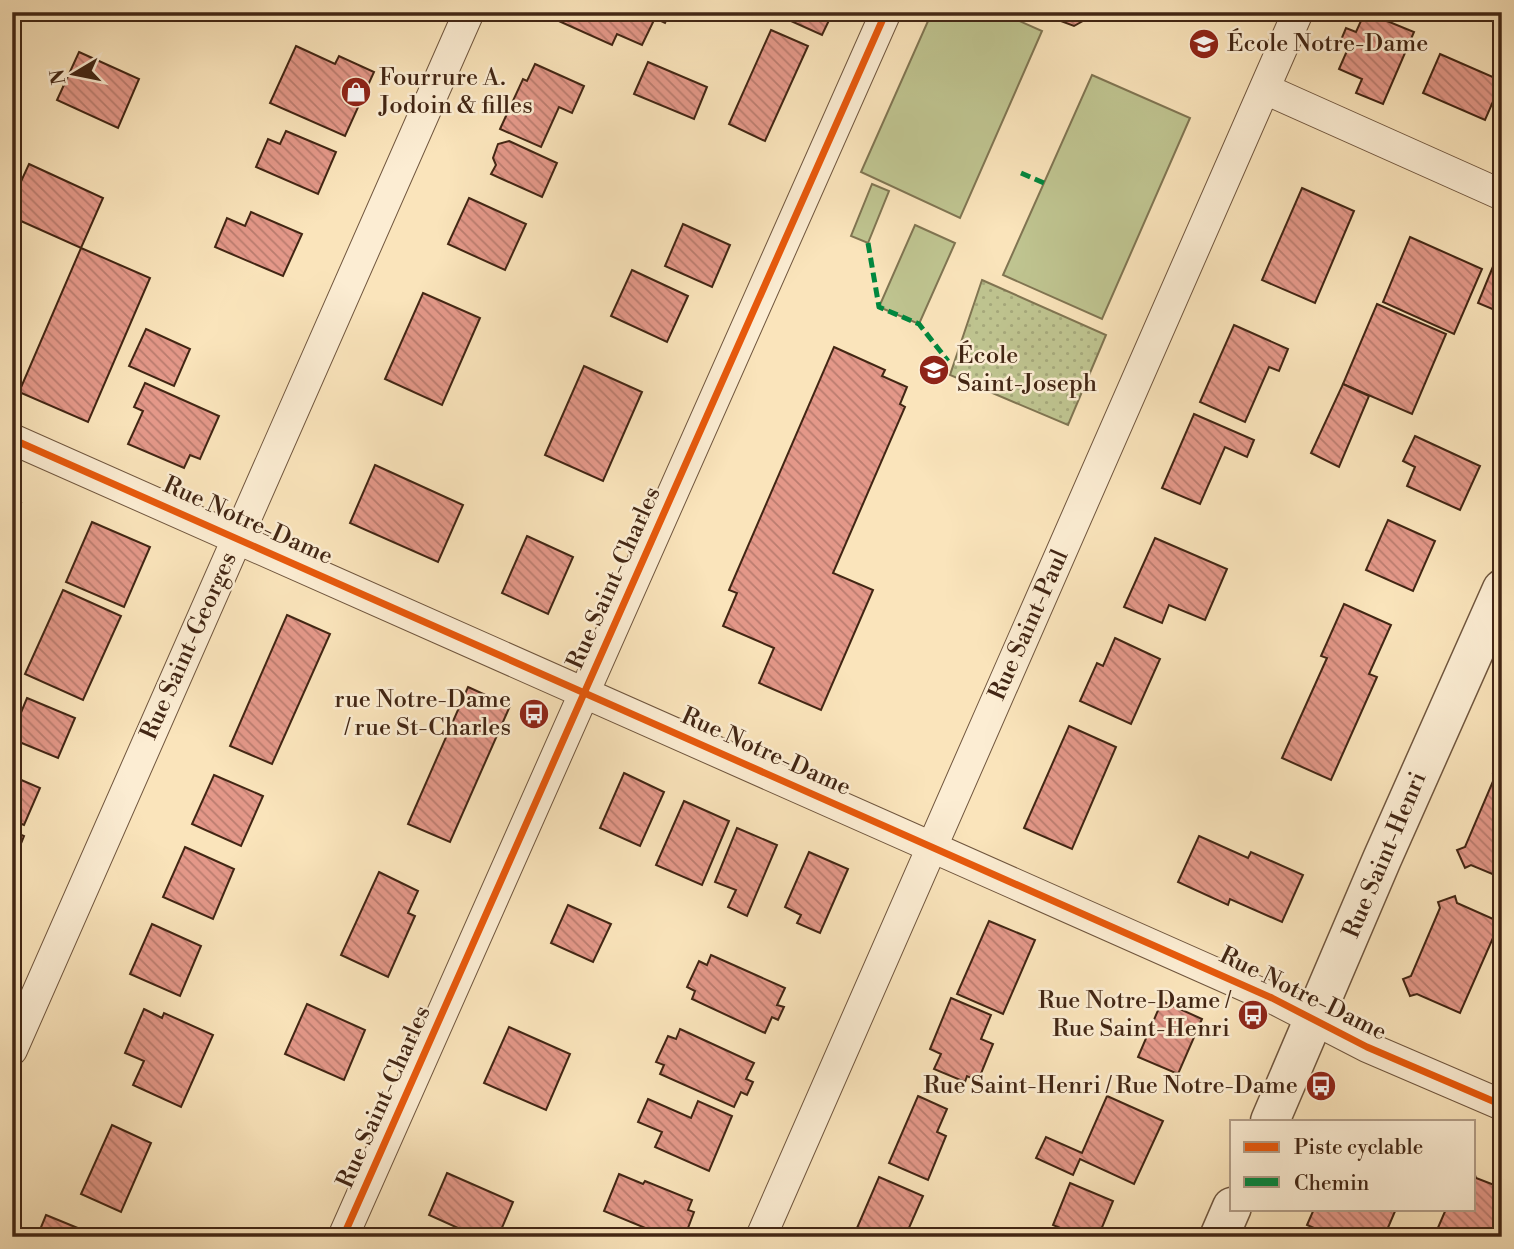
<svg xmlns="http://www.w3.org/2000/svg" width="1514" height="1249" font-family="'Libre Bodoni',serif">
<defs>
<pattern id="grass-dots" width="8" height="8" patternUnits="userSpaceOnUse" patternTransform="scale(1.75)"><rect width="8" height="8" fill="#bfc490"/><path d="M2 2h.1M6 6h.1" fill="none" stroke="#a5a87b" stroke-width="1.8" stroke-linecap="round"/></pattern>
<pattern id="building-back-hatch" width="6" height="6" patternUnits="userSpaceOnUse" patternTransform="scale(1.75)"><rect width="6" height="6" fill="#e49889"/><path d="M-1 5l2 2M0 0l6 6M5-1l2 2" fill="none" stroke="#ba7c6f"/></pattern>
</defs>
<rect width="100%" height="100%" fill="#fae4bb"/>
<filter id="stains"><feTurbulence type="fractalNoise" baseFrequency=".00286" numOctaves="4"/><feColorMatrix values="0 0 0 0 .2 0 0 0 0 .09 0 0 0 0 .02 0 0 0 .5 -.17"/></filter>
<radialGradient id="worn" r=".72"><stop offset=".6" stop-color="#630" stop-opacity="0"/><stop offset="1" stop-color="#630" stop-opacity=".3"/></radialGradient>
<polygon fill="url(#grass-dots)" stroke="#807552" stroke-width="2" points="982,280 1106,335 1068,425 950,375"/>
<g fill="#bfc490" stroke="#807552" stroke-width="2">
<polygon points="932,12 999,12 1042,31 960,218 861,172"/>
<polygon points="1092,75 1190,118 1102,319 1003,275"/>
<polygon points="872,184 889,191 868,243 851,236"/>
<polygon points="915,225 955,243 919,324 879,307"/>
</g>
<g fill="url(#building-back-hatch)" stroke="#422614" stroke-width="2">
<polygon points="670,12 665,23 655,18 642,45 617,34 612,45 541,13"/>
<polygon points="771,12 829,12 832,14 822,35"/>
<polygon points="1054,12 1090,12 1088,18 1074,26 1058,20"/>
<polygon points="1365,12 1414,32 1383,104 1356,93 1362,79 1339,69 1350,44 1341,40 1346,28 1356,32"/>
<polygon points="771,30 808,46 765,141 729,124"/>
<polygon points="296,46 335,64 339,56 374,72 345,136 270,103"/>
<polygon points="79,52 139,79 118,128 57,100"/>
<polygon points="1440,54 1502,81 1485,120 1423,93"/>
<polygon points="648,62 707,87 694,119 634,94"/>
<polygon points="535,64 584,86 572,113 559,107 541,147 500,129 523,79 527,81"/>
<polygon points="286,131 336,152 318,194 256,167 268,139 280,144"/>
<polygon points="509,141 557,163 542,197 491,174 496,165 493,158 498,144"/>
<polygon points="29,164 103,198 81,248 12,217 12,201"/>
<polygon points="1302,188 1354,211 1315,303 1262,280"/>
<polygon points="469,198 526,224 505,270 448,244"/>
<polygon points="251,212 302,234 283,276 215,247 227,218 245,226"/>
<polygon points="683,224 730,245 712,287 665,266"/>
<polygon points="1410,237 1482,269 1454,334 1383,302"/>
<polygon points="81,248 150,278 88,422 19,392"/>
<polygon points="1494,264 1502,267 1502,313 1478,303"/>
<polygon points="632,270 688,296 667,342 611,316"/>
<polygon points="423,293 480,318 442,405 385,379"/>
<polygon points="1377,304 1446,334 1412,414 1343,384"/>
<polygon points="1234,325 1288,349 1279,371 1269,367 1245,422 1200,402"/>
<polygon points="146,329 190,349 174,386 129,366"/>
<polygon points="834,347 885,370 882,376 907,387 900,404 905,407 833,573 873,590 821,710 759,683 774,648 723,626 737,593 729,590"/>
<polygon points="584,366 642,392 603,481 545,455"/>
<polygon points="145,383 219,416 200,459 190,455 184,468 128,444 143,411 134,407"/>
<polygon points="1343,384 1369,396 1339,467 1311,453"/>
<polygon points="1194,414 1254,440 1247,457 1225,447 1200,504 1162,488"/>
<polygon points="1415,436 1480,466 1460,510 1407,486 1415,467 1403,461"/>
<polygon points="375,465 463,505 438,562 350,523"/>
<polygon points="12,499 21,503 12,522"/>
<polygon points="1388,520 1435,541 1413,591 1366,570"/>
<polygon points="92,522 150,547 124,607 66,582"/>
<polygon points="527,536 573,557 548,614 502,593"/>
<polygon points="1155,538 1227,569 1205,620 1169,605 1162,623 1124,607"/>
<polygon points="63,590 121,616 83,700 25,674"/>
<polygon points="1344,604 1391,625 1369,674 1377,677 1331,780 1282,758 1327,658 1321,656"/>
<polygon points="287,615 330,634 272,764 230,746"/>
<polygon points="1115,638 1160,659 1131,724 1080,701 1097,663 1103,666"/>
<polygon points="468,687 510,706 450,842 408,824"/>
<polygon points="27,698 75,718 58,758 12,739 12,712 20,715"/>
<polygon points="1069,726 1116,747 1072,849 1024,828"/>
<polygon points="1502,770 1502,878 1471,865 1465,868 1457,850 1465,847 1494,779 1493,774"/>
<polygon points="624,773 664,792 640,846 600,828"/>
<polygon points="214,775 263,796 241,846 192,824"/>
<polygon points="12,776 40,788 24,825 12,820"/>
<polygon points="684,801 729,821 702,885 656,865"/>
<polygon points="737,828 777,845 747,916 728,907 736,890 715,882"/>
<polygon points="12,831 24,836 12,866"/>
<polygon points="1199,836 1248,858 1251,852 1303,875 1282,922 1230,899 1228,905 1178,882"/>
<polygon points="185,847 234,869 213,919 163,897"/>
<polygon points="809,852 848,869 820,933 797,923 801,915 785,907"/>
<polygon points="379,872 418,891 408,913 415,916 388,977 341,955"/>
<polygon points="1455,896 1457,903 1500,922 1460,1013 1417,994 1410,996 1403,979 1411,976 1440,908 1438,902"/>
<polygon points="568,905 611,924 593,962 551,943"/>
<polygon points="989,921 1035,940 1003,1014 957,994"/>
<polygon points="152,924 201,946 180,996 130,974"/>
<polygon points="711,955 785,988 777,1005 784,1007 778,1020 772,1017 765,1033 692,999 695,991 687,987 699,961 707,965"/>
<polygon points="951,998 991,1015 981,1039 993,1044 978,1081 967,1076 965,1082 934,1069 941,1054 930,1049"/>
<polygon points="1162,1001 1202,1019 1178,1074 1138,1057"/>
<polygon points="307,1004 365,1030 344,1080 285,1054"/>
<polygon points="144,1009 162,1018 164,1013 213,1035 181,1107 133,1085 144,1061 125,1053"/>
<polygon points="509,1027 570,1054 546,1110 484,1083"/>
<polygon points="680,1029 754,1063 746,1079 753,1082 747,1095 741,1092 734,1107 660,1074 664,1065 656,1062 668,1036 676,1039"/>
<polygon points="918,1096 947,1109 937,1132 946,1136 928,1180 889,1163"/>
<polygon points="1107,1096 1163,1121 1134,1184 1080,1159 1073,1175 1036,1158 1046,1137 1082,1153"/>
<polygon points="648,1099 691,1118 698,1101 732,1116 709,1171 655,1147 662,1132 638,1122"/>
<polygon points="112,1125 151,1143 121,1212 81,1194"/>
<polygon points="1474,1172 1476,1178 1502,1188 1502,1237 1434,1237 1446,1209 1474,1209"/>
<polygon points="447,1173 513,1202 498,1237 478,1237 429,1215"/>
<polygon points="619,1174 643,1184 645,1181 692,1200 688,1210 694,1212 685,1236 678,1233 676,1237 667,1237 604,1211"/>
<polygon points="879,1177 923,1196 905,1237 878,1237 857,1228"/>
<polygon points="1070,1183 1113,1201 1098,1237 1081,1237 1053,1225"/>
<polygon points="1314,1209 1396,1209 1384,1237 1335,1237 1307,1225"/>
<polygon points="46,1215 95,1235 94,1237 37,1237"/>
</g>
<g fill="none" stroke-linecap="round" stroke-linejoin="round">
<g stroke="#70563e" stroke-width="32">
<g id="minor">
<polyline points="1265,89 1502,195"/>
<polyline points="12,439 1272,998 1367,1047 1502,1105"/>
<polyline points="12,1050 469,12"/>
<polyline points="343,1237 886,12"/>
<polyline points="761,1237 1298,12"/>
</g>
</g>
<g stroke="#70563e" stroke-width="41">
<g id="tertiary">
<polyline points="1270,1121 1382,859 1502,589"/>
<polyline points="1219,1237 1232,1207"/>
</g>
</g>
<use href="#minor" stroke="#fcedd3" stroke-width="30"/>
<use href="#tertiary" stroke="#fcedd3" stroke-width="38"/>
<g stroke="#00873e" stroke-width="5" stroke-dasharray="10 5" stroke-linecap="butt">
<polyline points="922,12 931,16"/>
<polyline points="1021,173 1044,183"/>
<polyline points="868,243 879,307 919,324 948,361"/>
</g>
<g stroke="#fcedd3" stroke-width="11">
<g id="cycleway">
<polyline points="12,439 1272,998 1367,1047 1502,1105"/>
<polyline points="343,1237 886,12"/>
</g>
</g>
<use href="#cycleway" stroke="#e8590c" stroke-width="7"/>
</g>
<defs>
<g id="school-disc" transform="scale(1.575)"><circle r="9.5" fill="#8f2418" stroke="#fcedd3"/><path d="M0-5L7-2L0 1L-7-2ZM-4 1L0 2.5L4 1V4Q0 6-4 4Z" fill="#fff"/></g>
<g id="shop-disc" transform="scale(1.575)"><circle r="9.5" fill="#8f2418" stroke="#fcedd3"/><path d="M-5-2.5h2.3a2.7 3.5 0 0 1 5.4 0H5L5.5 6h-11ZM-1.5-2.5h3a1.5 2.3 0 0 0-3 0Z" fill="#fff"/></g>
<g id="bus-disc" transform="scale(1.575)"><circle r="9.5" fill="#8f2418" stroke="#fcedd3"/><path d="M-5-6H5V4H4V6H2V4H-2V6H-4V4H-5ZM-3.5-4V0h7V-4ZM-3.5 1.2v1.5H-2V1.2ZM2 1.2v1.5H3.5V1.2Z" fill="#fff"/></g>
</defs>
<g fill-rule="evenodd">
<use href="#school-disc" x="1204" y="44"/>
<use href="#shop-disc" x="356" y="92"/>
<use href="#school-disc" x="934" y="370"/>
<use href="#bus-disc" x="534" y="714"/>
<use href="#bus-disc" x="1253" y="1015"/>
<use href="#bus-disc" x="1321" y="1086"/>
</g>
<g text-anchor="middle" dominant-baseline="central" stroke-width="5" stroke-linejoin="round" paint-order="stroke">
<g font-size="24" fill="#422614" stroke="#fcedd3" text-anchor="start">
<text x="1227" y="44">École Notre-Dame</text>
<text x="379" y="78">Fourrure A.<tspan x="379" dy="28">Jodoin &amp; filles</tspan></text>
<text x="957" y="356">École<tspan x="957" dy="28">Saint-Joseph</tspan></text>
<text x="511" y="700" text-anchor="end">rue Notre-Dame<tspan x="511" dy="28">/ rue St-Charles</tspan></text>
<text x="1230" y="1001" text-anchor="end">Rue Notre-Dame /<tspan x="1230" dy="28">Rue Saint-Henri</tspan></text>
<text x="1298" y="1086" text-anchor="end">Rue Saint-Henri / Rue Notre-Dame</text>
</g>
<g font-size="24" fill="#422614" stroke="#fcedd3">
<text transform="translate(248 521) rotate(24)">Rue Notre-Dame</text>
<text transform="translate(614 578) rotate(-66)">Rue Saint-Charles</text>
<text transform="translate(1029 625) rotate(-66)">Rue Saint-Paul</text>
<text transform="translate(189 646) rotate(-66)">Rue Saint-Georges</text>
<text transform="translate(766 752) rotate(24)">Rue Notre-Dame</text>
<text transform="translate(1385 855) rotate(-67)">Rue Saint-Henri</text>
<text transform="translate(1303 994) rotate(26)">Rue Notre-Dame</text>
<text transform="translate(384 1097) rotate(-66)">Rue Saint-Charles</text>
</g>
</g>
<rect width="1514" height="1249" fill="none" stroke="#fae4bb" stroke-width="42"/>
<rect x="14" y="14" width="1486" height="1221" fill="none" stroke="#422614" stroke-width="3.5"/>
<rect x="21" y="21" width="1472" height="1207" fill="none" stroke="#422614" stroke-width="2"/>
<rect x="1230" y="1120" width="245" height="91" fill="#fcedd3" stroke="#b29d87" stroke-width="2"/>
<rect x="1244" y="1142" width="35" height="10" fill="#e8590c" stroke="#b29d87" stroke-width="2"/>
<text x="1294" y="1154" font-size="21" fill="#422614">Piste cyclable</text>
<rect x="1244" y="1177" width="35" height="10" fill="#00873e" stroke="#b29d87" stroke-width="2"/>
<text x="1294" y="1190" font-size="21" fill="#422614">Chemin</text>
<g transform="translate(74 74) rotate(260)" stroke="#fcedd3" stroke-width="5" paint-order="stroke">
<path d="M0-5L12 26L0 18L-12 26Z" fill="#422614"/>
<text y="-10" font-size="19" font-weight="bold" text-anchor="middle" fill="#422614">N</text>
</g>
<rect width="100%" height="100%" filter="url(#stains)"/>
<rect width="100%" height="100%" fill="url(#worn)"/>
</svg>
